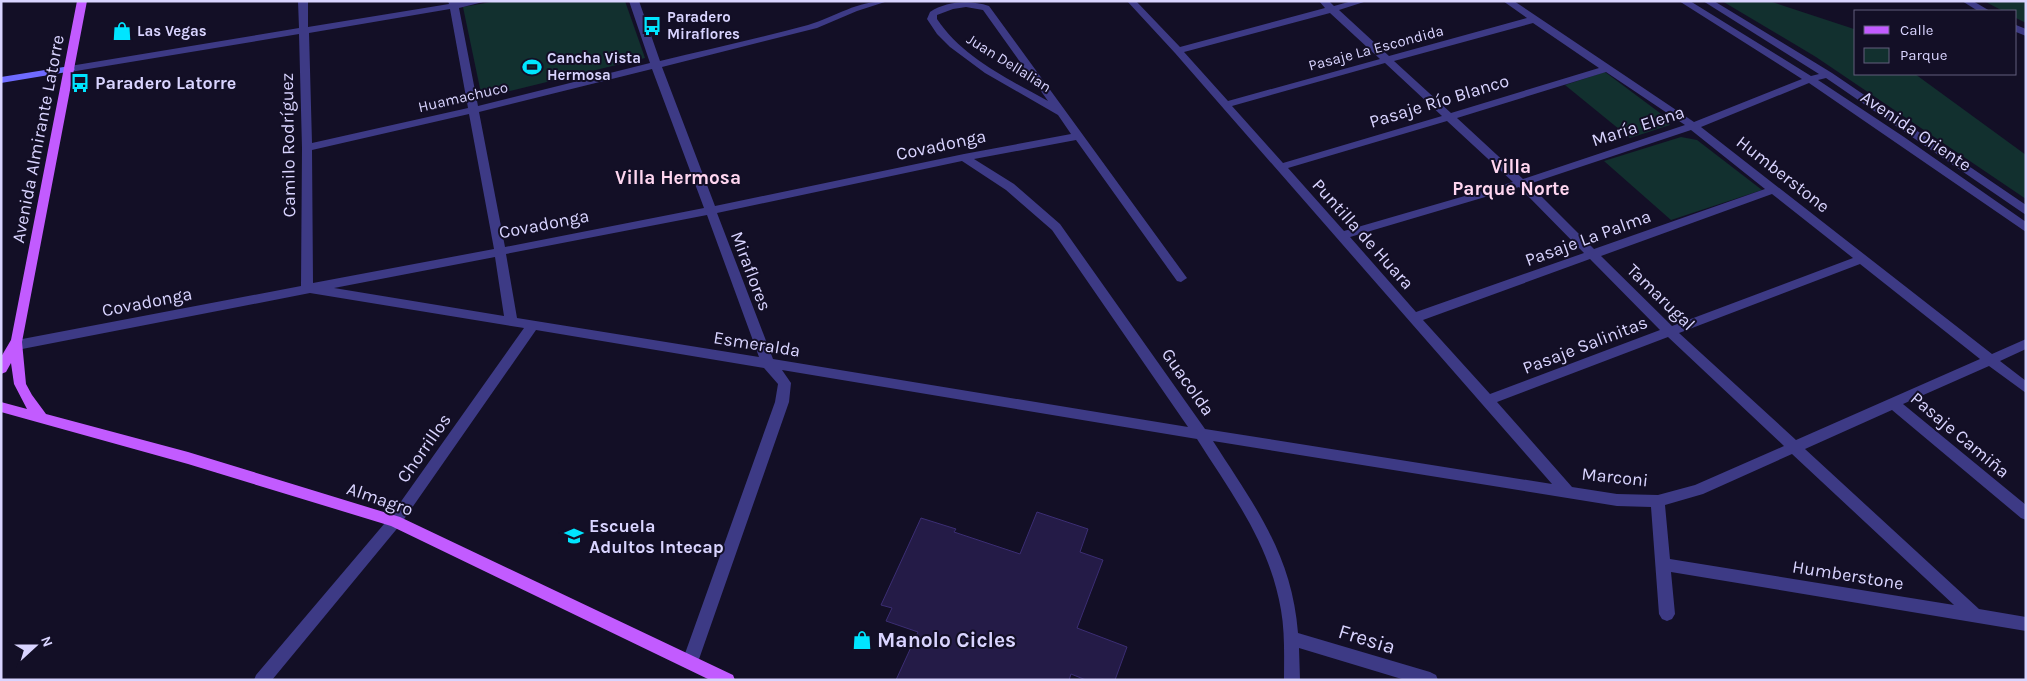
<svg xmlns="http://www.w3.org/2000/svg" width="2027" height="681" font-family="Karla,sans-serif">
<rect width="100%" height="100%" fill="#130f26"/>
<g fill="#12302f">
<polygon points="497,1 625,1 645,58 482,98 463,7"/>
<polygon points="1722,1 1769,1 1854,29 1856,74 1915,74 2026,155 2026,199 1816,57"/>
<polygon points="1984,1 2026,1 2026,23 2016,18 2016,11 2003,11"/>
<polygon points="1605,72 1668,119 1670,125 1630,138 1565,85"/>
<polygon points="1681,137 1697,140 1762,190 1671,220 1604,161"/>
</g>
<polygon fill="#241b47" stroke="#3b2d73" points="1037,512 1088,529 1080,552 1103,560 1077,628 1127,647 1115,680 1086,680 1071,674 1069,680 896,680 918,632 886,621 892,608 881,605 921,518 956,529 954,532 1020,554"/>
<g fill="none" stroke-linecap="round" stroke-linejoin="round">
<g fill="#3d3a85" fill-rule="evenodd">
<path d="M298,1H308V27L449,4L448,1H487L459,8L478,106L650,63L629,1H639L660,61C709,49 759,38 808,25C837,16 856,1 888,1L857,11L817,28L662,67L715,206L964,154L1071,134L1058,115L985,73L950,47L937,34L927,19L930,12C947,1 970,0 989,6L1187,278L1181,282L1177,281L1076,140L974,159L1014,184L1060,224L1205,429L1552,484L1175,53L1127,1H1136L1180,47L1325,8L1319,1H1329L1334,6L1352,1H1367L1339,10L1389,56L1527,18L1503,1H1514L1694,122L1802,79L1679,1H1690L1811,76L1819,74L1703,1H1714L1832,73L2026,205V215L1826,78L1818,80L1904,137L2026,222V232L1809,83L1701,127L1992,354L2026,339V349L2000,361L2026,381V393L1989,366L1903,404L2026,505V520L2021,518L1892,410L1805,449L1979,609L2026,617V631L1671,572L1675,614L1672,619L1667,621L1662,619L1659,614L1651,507L1617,506L1213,441C1254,505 1292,554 1298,633L1430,672L1436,675L1438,680H1405L1299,648L1300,680H1284C1284,657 1285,633 1281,610C1270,544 1232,494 1197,439L782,370L791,383L789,402L698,662L696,667L690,669L684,667L682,662L775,402L778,384L764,368L536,330L400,525L272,680H254L256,675L390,517L524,328L310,293L17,350L13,348L11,345L13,342L17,340L301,286L302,148L299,34L70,72L65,69L70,66L299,28ZM966,7L983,10L1048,101C1008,79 962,57 937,19V15L953,9ZM450,9L468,108L312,143L309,33ZM1330,13L1380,59L1228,101L1184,52ZM1533,23L1599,68L1451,113L1394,61ZM1385,63L1442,116L1283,163L1232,106ZM652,69L704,208L505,247L479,112ZM1606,72L1685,125L1523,179L1457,118ZM469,114L494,249L313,283L312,150ZM1447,121L1513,182L1344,231L1288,168ZM1691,130L1765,189L1594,249L1529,184ZM962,161L1006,190L1052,230L1188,427L773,359L717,213ZM1519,187L1584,253L1416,312L1350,237ZM1772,194L1853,258L1672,326L1601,256ZM707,215L759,357L517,318L506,254ZM495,257L504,316L334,288ZM1590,259L1660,330L1490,394L1423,320ZM1860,264L1980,359L1796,440L1679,333ZM1668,337L1784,446L1695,485L1658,495L1617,494L1572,487L1497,402ZM1792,454L1954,605L1670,559L1665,505L1703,494Z"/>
<polygon points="1962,1 1973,1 1990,11 1978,11"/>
<polygon points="2016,25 2026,29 2026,36 2016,32"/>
</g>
<polygon fill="#6f6bff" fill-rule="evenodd" points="70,66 75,69 73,71 1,83 1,77"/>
<polygon fill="#c25bff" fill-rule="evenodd" points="77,1 87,1 22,342 26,384 32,395 46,414 188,452 400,517 733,675 735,680 710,680 391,526 188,464 1,412 1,402 27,409 14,384 11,363 6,372 1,374 1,357 11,340"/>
</g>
<defs>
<g id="bus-bare" transform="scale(1.5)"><path d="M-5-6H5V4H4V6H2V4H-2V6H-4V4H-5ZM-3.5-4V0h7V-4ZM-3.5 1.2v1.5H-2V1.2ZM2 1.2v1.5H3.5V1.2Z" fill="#00e5ff" stroke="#130f26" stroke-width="2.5" paint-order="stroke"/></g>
<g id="shop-bare" transform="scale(1.5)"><path d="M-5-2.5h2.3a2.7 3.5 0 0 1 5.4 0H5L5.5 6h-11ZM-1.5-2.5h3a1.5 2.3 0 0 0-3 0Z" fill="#00e5ff" stroke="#130f26" stroke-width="2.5" paint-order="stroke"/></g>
<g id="stadium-bare" transform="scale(1.5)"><path d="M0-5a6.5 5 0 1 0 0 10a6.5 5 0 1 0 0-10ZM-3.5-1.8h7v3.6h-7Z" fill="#00e5ff" stroke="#130f26" stroke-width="2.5" paint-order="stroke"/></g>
<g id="school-bare" transform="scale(1.5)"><path d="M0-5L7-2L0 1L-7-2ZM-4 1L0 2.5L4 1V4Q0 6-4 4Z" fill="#00e5ff" stroke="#130f26" stroke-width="2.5" paint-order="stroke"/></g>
</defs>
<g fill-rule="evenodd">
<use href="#bus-bare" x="652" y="26"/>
<use href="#shop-bare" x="122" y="31"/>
<use href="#stadium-bare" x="532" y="67"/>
<use href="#bus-bare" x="80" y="83"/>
<use href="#school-bare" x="574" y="536"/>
<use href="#shop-bare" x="862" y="640"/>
</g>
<g text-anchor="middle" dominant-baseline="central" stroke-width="4" stroke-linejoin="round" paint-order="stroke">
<g font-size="15" font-weight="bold" fill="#d9d4ff" stroke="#130f26" text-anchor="start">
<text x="667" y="17">Paradero<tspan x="667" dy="17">Miraflores</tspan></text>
<text x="137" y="31">Las Vegas</text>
<text x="547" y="58">Cancha Vista<tspan x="547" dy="17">Hermosa</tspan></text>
</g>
<g font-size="15" fill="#d9d4ff" stroke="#130f26">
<text transform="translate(1376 48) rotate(-15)">Pasaje La Escondida</text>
<text transform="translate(1009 63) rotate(32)">Juan Dellalian</text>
<text transform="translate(463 97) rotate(-13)">Huamachuco</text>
</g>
<g font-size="18" font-weight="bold" fill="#d9d4ff" stroke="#130f26" text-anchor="start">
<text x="95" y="83">Paradero Latorre</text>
<text x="589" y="526">Escuela<tspan x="589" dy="21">Adultos Intecap</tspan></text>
</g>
<g font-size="18" fill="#d9d4ff" stroke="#130f26">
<text transform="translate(1439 101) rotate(-17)">Pasaje Río Blanco</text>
<text transform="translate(1638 126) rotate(-18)">María Elena</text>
<text transform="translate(1916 131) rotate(34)">Avenida Oriente</text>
<text transform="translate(38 139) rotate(-79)">Avenida Almirante Latorre</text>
<text transform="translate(288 145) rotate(-91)">Camilo Rodríguez</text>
<text transform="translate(941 145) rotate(-12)">Covadonga</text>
<text transform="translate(1783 174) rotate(38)">Humberstone</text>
<text transform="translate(544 224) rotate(-11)">Covadonga</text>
<text transform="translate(1363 234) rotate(48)">Puntilla de Huara</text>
<text transform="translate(1588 238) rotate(-20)">Pasaje La Palma</text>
<text transform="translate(751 271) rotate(69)">Miraflores</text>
<text transform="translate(1661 297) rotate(44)">Tamarugal</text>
<text transform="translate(147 302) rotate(-11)">Covadonga</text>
<text transform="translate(757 344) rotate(9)">Esmeralda</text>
<text transform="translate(1585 345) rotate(-21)">Pasaje Salinitas</text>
<text transform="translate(1188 382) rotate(55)">Guacolda</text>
<text transform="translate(1960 435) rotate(40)">Pasaje Camiña</text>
<text transform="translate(424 448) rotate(-55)">Chorrillos</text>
<text transform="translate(1615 477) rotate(6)">Marconi</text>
<text transform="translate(380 499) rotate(19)">Almagro</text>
<text transform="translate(1848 575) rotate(9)">Humberstone</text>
</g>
<g font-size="19" font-weight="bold" fill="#ffd6f0" stroke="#130f26">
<text x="1511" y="167">Villa<tspan x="1511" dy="22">Parque Norte</tspan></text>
<text x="678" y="178">Villa Hermosa</text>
</g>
<g font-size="21" fill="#d9d4ff" stroke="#130f26">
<text transform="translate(1367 639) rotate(17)">Fresia</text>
</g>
<g font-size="21" font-weight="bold" fill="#d9d4ff" stroke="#130f26" text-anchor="start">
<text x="877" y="640">Manolo Cicles</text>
</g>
</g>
<rect width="2027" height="681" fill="none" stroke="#d9d4ff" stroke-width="5"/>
<rect x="1854" y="10" width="162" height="65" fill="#130f26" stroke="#625e7d"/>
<rect x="1864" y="26" width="25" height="8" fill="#c25bff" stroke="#625e7d"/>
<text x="1900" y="35" font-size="15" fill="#d9d4ff">Calle</text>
<rect x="1864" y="48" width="25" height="15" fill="#12302f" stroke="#625e7d"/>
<text x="1900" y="60" font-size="15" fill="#d9d4ff">Parque</text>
<g transform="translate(35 646) rotate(69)" stroke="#130f26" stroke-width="4" paint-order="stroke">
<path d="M0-4L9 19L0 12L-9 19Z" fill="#d9d4ff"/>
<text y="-8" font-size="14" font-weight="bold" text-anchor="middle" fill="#d9d4ff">N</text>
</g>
</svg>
